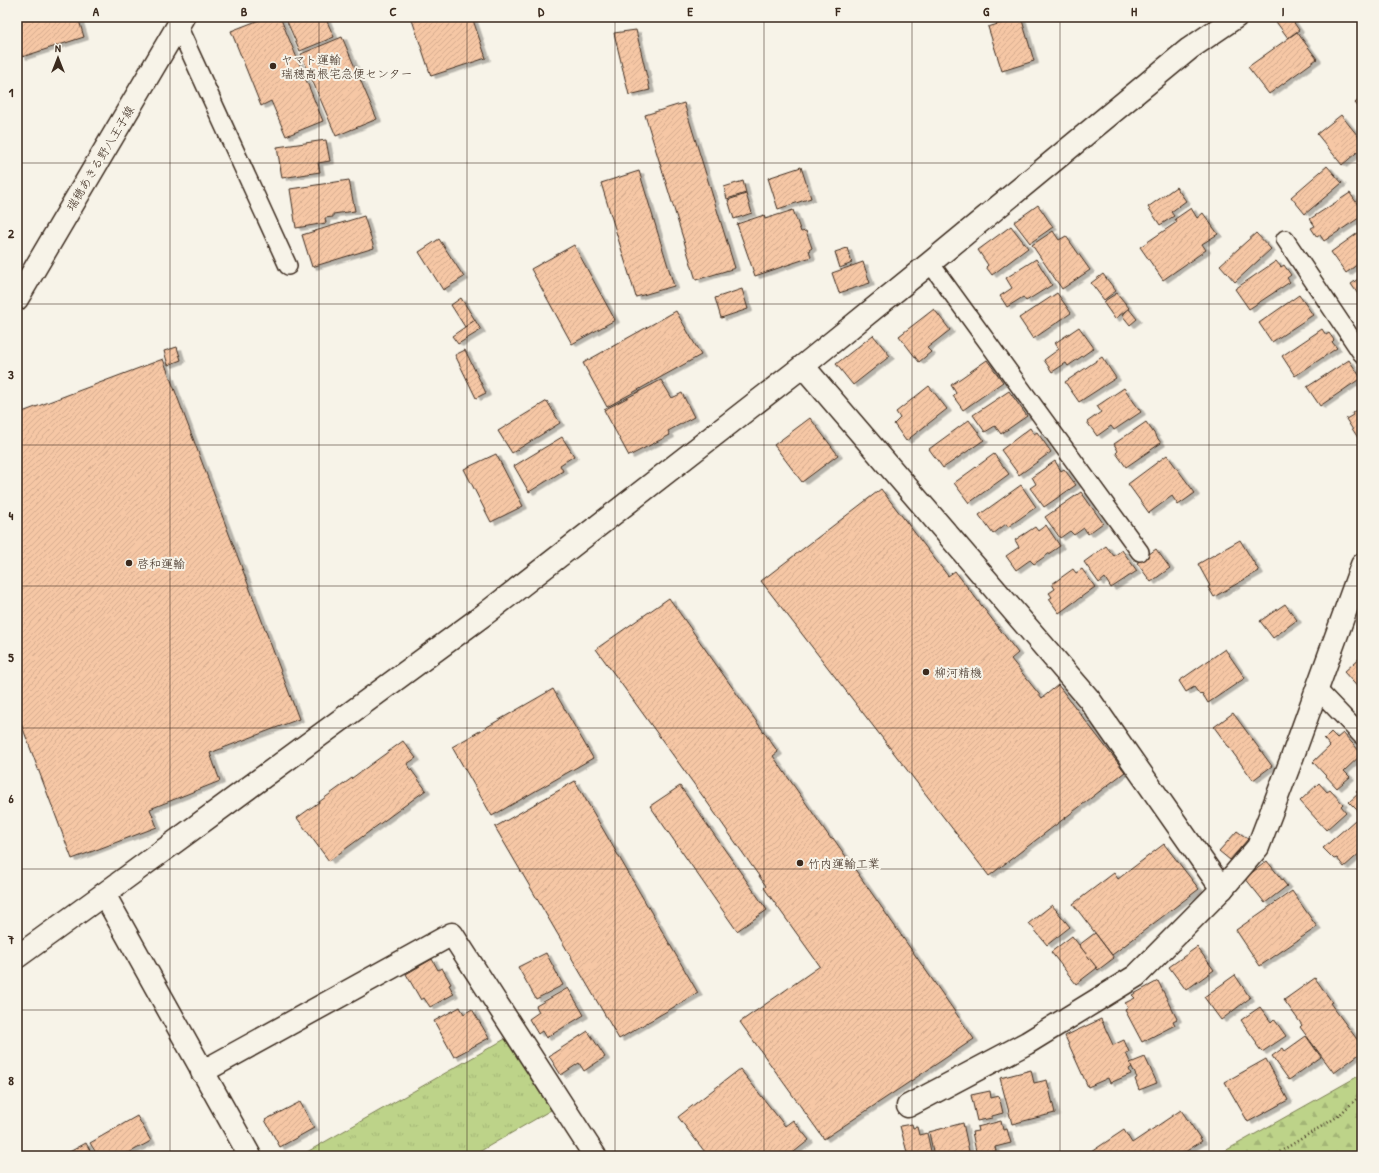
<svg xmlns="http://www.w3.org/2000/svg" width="1379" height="1173" font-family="'Patrick Hand','Klee One',sans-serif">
<defs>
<pattern id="forest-firs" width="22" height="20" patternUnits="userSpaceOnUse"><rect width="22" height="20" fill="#bdd389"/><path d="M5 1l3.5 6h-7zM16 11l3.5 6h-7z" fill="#a3b576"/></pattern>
<pattern id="park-tufts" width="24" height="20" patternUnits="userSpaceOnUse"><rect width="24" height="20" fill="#bdd389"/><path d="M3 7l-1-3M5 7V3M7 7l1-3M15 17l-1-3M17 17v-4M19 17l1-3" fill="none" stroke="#a3b576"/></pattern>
<pattern id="building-hatch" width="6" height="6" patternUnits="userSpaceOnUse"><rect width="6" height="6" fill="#f6c7a5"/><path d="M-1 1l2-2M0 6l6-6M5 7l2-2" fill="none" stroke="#d4ab8e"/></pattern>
<filter id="shadow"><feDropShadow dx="4.5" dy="2.5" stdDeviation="0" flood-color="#0004"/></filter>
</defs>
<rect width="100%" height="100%" fill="#f7f3e8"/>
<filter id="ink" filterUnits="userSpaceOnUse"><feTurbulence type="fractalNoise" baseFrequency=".025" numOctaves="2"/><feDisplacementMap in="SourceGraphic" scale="8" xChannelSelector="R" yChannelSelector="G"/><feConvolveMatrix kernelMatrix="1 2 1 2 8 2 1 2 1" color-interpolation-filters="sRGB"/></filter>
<g filter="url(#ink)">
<polygon fill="url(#forest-firs)" stroke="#7c7e54" points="1362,1074 1362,1156 1216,1156"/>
<polygon fill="url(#park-tufts)" stroke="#7c7e54" points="505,1039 551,1110 472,1156 300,1156"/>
<g fill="url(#building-hatch)" stroke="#3b2a1e" filter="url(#shadow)">
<polygon points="17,17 78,17 84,37 22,57 17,43"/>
<polygon points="267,17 280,17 323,121 286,136 271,101 261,106 231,31"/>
<polygon points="285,17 325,17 334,37 300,51"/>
<polygon points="411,17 472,17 486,58 431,76"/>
<polygon points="1021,17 1034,61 1002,71 988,27"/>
<polygon points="1277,17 1290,17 1299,30 1288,38 1274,19"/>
<polygon points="636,30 650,90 629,95 614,33"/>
<polygon points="1297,32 1317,59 1269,94 1248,67"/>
<polygon points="342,37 377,119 336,136 301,54"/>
<polygon points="1362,97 1362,111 1355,103"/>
<polygon points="684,103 735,268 696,280 645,115"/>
<polygon points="1341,115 1362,141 1362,148 1342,165 1317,134"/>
<polygon points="326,140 330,161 318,163 320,172 282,178 277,147"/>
<polygon points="1327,166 1342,183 1305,214 1291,197"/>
<polygon points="801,167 811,198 778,209 768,178"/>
<polygon points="639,171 674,286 636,297 601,183"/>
<polygon points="349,180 355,211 333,214 333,217 325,218 326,223 296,228 290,189"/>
<polygon points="743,181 746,193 727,199 724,187"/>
<polygon points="1176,187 1186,201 1171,212 1174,216 1160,225 1148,207"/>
<polygon points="1350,193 1362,211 1362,216 1324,241 1320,235 1317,237 1311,228 1315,226 1310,219"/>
<polygon points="746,194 752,213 734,219 728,200"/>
<polygon points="1038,205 1053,227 1030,243 1014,222"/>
<polygon points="1191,208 1197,218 1203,213 1218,234 1202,244 1206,250 1163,280 1140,247 1177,222 1175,219"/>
<polygon points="793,210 801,232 806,231 812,248 809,250 811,257 755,276 737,224 764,215 765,219"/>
<polygon points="364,216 374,248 312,267 302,235"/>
<polygon points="1011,226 1028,248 992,275 986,267 988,265 978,250"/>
<polygon points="1362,230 1362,261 1346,273 1331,252"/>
<polygon points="1053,231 1059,240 1066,236 1090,270 1062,289 1032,245"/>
<polygon points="1256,233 1271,249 1235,282 1220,265"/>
<polygon points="439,239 464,277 443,290 419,252"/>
<polygon points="574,245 615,320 572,344 531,269"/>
<polygon points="847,248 852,263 840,268 835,252"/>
<polygon points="1036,259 1052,285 1026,301 1023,297 1007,307 1000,296 1012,288 1006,278"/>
<polygon points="1276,261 1281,267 1284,265 1291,275 1287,278 1290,282 1249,309 1235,289"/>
<polygon points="863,262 870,283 839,293 832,273"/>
<polygon points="1103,274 1116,291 1104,300 1091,283"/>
<polygon points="1362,276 1362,300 1351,284"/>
<polygon points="742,289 748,309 721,318 715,298"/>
<polygon points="1057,293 1071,313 1033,339 1019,318"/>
<polygon points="1117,293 1129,308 1115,319 1103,302"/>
<polygon points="1299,295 1313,315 1272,342 1259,323"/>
<polygon points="461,298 475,320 465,327 451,305"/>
<polygon points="934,309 950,330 927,348 931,352 919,362 899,336"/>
<polygon points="1129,309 1137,319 1130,325 1122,315"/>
<polygon points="676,311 701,355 607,407 583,363"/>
<polygon points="475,320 481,330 458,344 452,336"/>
<polygon points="1079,327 1094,348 1068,366 1066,363 1052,372 1044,360 1059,349 1055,343"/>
<polygon points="1322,329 1326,335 1329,333 1334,340 1332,342 1337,348 1295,376 1282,356"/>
<polygon points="873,335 890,356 853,385 836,364"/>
<polygon points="177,347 181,360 168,365 164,351"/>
<polygon points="465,350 486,393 476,398 455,355"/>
<polygon points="1102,357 1116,378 1079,402 1065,382"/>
<polygon points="163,359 299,719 210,753 220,781 150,809 157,827 72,859 17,713 17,414"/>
<polygon points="987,360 1003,382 963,410 953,396 956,393 951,385"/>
<polygon points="1349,360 1361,378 1320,406 1307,387"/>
<polygon points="661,380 672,398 682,393 694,417 668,431 670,435 629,456 604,410"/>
<polygon points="929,386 947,409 906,441 894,424 900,418 896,412"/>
<polygon points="1124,388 1141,412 1114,430 1111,426 1097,436 1087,422 1101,412 1097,406"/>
<polygon points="1009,391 1027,416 1001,434 995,426 985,432 973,415"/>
<polygon points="547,401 560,423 512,453 498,431"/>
<polygon points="1362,406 1362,439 1360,441 1346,419 1353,415 1352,413"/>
<polygon points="810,418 838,455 802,482 774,445"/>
<polygon points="969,420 984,440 943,468 929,449"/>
<polygon points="1146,422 1161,443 1126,467 1116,453 1118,451 1114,444"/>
<polygon points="1030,428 1034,434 1037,432 1051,452 1019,475 1001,450"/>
<polygon points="562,437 574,456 560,465 563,471 529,492 514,466"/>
<polygon points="496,454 523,506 491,522 464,469"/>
<polygon points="994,454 1009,474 969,503 954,483"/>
<polygon points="1167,455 1195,493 1178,505 1172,496 1149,513 1128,484"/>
<polygon points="1055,461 1061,471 1064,469 1076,485 1044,507 1030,488 1036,484 1032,477"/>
<polygon points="1021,485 1036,507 1008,527 1006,524 993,534 979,515"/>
<polygon points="881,489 948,576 955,571 1018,653 1011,659 1042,698 1058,685 1125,772 989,876 761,581"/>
<polygon points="1081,492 1103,523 1088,534 1084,528 1074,535 1070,531 1060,538 1045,517"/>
<polygon points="1046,525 1060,546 1034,564 1030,560 1016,570 1006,556 1019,547 1015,540 1035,527 1038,531"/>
<polygon points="1240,540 1259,571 1214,597 1208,587 1210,586 1198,564"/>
<polygon points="1106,546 1114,556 1122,550 1137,571 1111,588 1105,578 1099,583 1084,562"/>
<polygon points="1156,549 1170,568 1151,582 1137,563"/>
<polygon points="1073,569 1076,573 1082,569 1095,587 1059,613 1049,599 1052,597 1049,593 1055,589 1052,584"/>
<polygon points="669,598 778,752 773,756 831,839 833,838 974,1039 824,1139 740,1022 820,966 764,888 766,886 707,802 596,649"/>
<polygon points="1285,604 1297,620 1273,638 1260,621"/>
<polygon points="1225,649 1245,678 1208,703 1202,693 1200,695 1194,687 1186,692 1179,681"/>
<polygon points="1362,656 1362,692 1344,672"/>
<polygon points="553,689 593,758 492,816 452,747"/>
<polygon points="1233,713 1272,766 1253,780 1214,727"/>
<polygon points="1331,732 1337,738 1343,733 1362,754 1344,771 1350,777 1337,788 1313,762 1330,746 1324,739"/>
<polygon points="403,741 416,758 407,764 426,790 329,861 297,818"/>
<polygon points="575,781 698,993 619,1039 495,827"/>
<polygon points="1319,783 1327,792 1330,790 1343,804 1341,806 1346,812 1326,830 1300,801"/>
<polygon points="680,786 767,910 737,931 650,806"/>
<polygon points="1362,786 1362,815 1349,802 1358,794 1356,792"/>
<polygon points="1355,820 1362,827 1362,851 1344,867 1337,858 1334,859 1323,848"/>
<polygon points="1237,831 1248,839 1230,860 1219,851"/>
<polygon points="1164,844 1199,889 1112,955 1073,904 1114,873 1118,879"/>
<polygon points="1267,861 1287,886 1265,903 1245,878"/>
<polygon points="1292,891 1317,927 1260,966 1236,930"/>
<polygon points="1052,905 1070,927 1047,945 1029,923"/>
<polygon points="1095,933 1114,958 1098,970 1079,945"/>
<polygon points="1072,936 1097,968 1076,984 1051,952"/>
<polygon points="1197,947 1214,970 1186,990 1169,967"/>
<polygon points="546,953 563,985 536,999 518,967"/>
<polygon points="432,959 438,970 442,968 451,984 449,985 454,994 430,1007 424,998 421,1000 406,974"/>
<polygon points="1235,975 1250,998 1221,1020 1204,997"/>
<polygon points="1315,978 1332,1002 1330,1003 1362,1046 1362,1052 1334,1073 1300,1027 1302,1025 1284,1000"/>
<polygon points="1158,981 1177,1019 1173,1021 1175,1025 1142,1042 1125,1010 1128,1008 1125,1003 1135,998 1132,995"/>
<polygon points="568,988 584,1015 546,1038 542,1031 538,1034 529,1019 539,1012 536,1006"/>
<polygon points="460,1007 464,1014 472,1009 489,1038 454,1057 434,1021"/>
<polygon points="1260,1007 1271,1022 1274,1019 1286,1036 1262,1052 1256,1044 1257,1043 1241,1020"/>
<polygon points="1101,1019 1113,1045 1124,1040 1129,1052 1126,1053 1132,1067 1129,1069 1131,1074 1110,1083 1108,1078 1088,1087 1065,1036"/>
<polygon points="588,1031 605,1057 584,1071 579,1063 561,1075 549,1056"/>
<polygon points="1306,1036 1321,1057 1289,1080 1272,1056 1283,1048 1285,1051"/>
<polygon points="1145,1057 1157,1083 1139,1090 1135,1079 1137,1078 1130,1063"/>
<polygon points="1266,1059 1288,1100 1248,1122 1225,1082"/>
<polygon points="740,1069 785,1126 793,1120 809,1140 789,1156 708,1156 678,1117"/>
<polygon points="1031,1070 1034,1083 1047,1080 1055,1113 1012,1124 1000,1078"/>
<polygon points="990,1091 991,1098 999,1096 1003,1113 992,1116 992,1118 977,1121 971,1095"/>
<polygon points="300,1102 314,1128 280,1147 265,1120"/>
<polygon points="1181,1110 1202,1141 1179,1156 1085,1156 1124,1130 1132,1143"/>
<polygon points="137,1116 151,1141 123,1156 98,1156 90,1143"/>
<polygon points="1001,1121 1003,1130 1007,1129 1011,1143 995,1147 996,1151 977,1156 972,1132 978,1131 977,1127"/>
<polygon points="963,1123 970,1156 934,1156 929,1132"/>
<polygon points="912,1124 913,1128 917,1127 919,1135 927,1133 932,1156 908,1156 900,1126"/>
<polygon points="86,1143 93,1156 62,1156"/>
</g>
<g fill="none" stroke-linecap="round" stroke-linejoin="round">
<g stroke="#3b2a1e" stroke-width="20">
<g id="lane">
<polyline points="178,26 288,266"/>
<polyline points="1285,239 1362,354"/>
<polyline points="930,263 1140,552"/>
<polyline points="1317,689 1362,736"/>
</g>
</g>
<g stroke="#3b2a1e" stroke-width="25">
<g id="street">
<polyline points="803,366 1089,699 1222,889"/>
<polyline points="104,894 250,1156"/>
<polyline points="202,1072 452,934 595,1156"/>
<polyline points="908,1106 1027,1043 1136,976 1222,889 1258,847 1292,758 1362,565"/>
</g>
</g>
<g stroke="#3b2a1e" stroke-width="25">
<g id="secondary">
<polyline points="17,299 183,17"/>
<polyline points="17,957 104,894 485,614 803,366 930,263 1189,49 1236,17"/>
</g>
</g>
<polyline stroke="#3b2a1e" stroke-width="2.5" stroke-dasharray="1 3" stroke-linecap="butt" points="1273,1156 1337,1117 1362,1094"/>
<use href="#lane" stroke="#f7f3e8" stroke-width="17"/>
<use href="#street" stroke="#f7f3e8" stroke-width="22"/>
<use href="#secondary" stroke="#f7f3e8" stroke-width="22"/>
</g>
</g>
<path fill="none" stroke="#3b2a1e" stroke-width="1" stroke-opacity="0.55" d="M170,17V1156M319,17V1156M467,17V1156M615,17V1156M764,17V1156M912,17V1156M1060,17V1156M1209,17V1156M17,163H1362M17,304H1362M17,445H1362M17,586H1362M17,728H1362M17,869H1362M17,1010H1362"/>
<g fill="#3b2a1e" stroke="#f7f3e8" stroke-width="1.5">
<circle cx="273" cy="66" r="4"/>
<circle cx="129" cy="563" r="4"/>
<circle cx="926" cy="672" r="4"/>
<circle cx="800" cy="863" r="4"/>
</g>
<g text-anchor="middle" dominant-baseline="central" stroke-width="4" stroke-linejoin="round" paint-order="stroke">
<g font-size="12" fill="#3b2a1e" stroke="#f7f3e8" text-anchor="start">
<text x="281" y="59">ヤマト運輸<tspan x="281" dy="14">瑞穂高根宅急便センター</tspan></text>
<text x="137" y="563">啓和運輸</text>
<text x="934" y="672">柳河精機</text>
<text x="808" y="863">竹内運輸工業</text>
</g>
<g font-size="12" fill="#3b2a1e" stroke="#f7f3e8">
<text transform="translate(100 158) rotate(-59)">瑞穂あきる野八王子線</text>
</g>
</g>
<rect width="1379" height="1173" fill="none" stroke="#f7f3e8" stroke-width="44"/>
<g transform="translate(58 58)" stroke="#f7f3e8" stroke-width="3" paint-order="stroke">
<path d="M0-3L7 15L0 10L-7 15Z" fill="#3b2a1e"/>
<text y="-6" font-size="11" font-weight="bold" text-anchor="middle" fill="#3b2a1e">N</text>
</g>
<rect x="22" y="22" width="1335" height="1129" fill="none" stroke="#3b2a1e" stroke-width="1.5"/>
<g font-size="13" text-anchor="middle" font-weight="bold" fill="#3b2a1e">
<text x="96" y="16">A</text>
<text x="244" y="16">B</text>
<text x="393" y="16">C</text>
<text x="541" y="16">D</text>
<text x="690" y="16">E</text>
<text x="838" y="16">F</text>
<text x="986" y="16">G</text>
<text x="1134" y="16">H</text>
<text x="1283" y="16">I</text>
<text x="11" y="97">1</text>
<text x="11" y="238">2</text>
<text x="11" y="379">3</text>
<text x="11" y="520">4</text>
<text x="11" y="662">5</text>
<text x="11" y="803">6</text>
<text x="11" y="944">7</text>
<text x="11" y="1085">8</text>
</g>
</svg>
